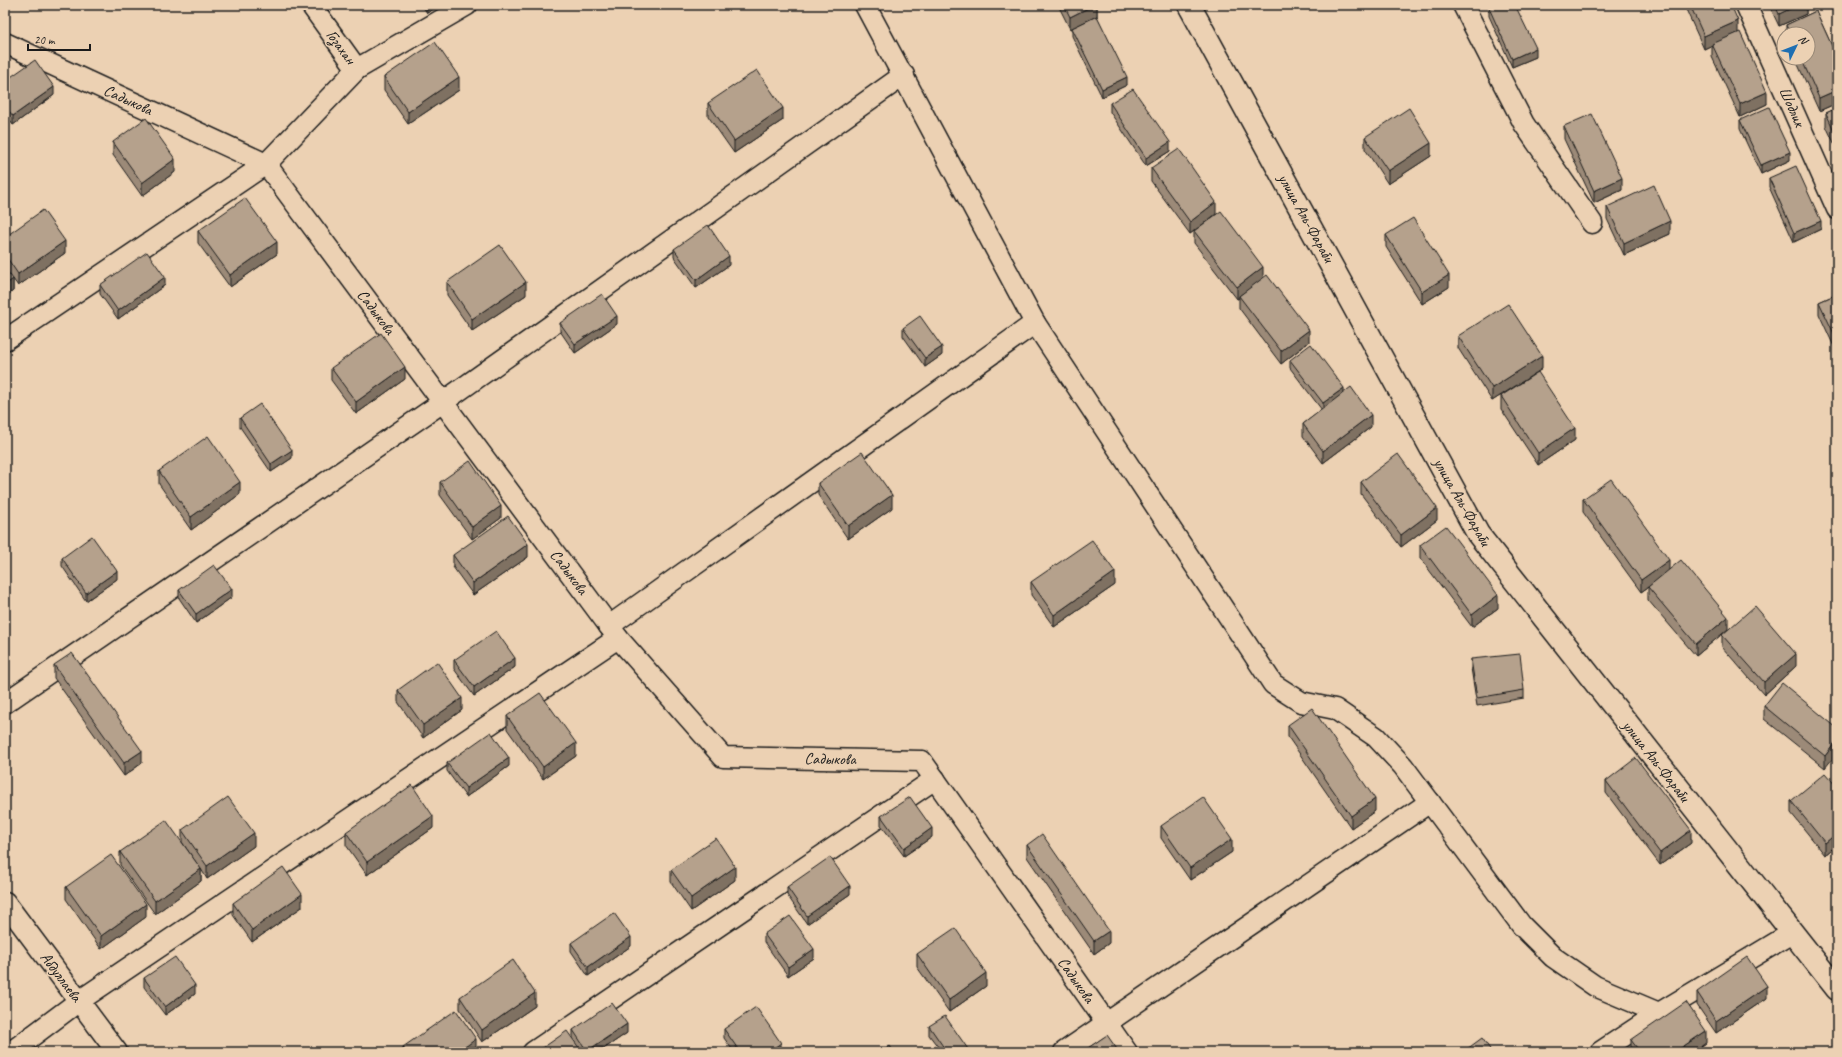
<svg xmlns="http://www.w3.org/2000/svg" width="1842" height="1057" font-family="Caveat,sans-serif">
<rect width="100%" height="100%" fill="#ecd1b3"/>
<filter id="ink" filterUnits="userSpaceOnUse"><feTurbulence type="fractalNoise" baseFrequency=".025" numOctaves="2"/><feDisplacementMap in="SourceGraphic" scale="8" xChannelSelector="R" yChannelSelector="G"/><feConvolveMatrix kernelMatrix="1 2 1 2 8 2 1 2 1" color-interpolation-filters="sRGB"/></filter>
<g filter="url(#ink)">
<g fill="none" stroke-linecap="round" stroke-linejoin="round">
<g stroke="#1c1c1c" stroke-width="23">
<g id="minor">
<polyline points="311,5 357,69"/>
<polyline points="865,5 1035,323 1273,684 1301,702 1335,709 1376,737 1403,766 1522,926 1553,957 1595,986 1659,1013"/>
<polyline points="1463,5 1524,124 1592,223"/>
<polyline points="1746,5 1837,209"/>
<polyline points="5,43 266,164 618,638 723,757 922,761 1127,1052"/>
<polyline points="5,340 266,164 357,69 467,5"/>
<polyline points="609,626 1035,323"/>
<polyline points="5,703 443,402 904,75"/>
<polyline points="5,902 117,1052"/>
<polyline points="11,1052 79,1001 618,638"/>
<polyline points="533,1052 935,779"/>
<polyline points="1064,1052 1430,802"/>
<polyline points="1600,1052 1659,1013 1792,933"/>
</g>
</g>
<g stroke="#1c1c1c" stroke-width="25">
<polyline id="major" points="1189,5 1478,534 1837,989"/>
</g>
<use href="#minor" stroke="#ecd1b3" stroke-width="20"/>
<use href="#major" stroke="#ecd1b3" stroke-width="22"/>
</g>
<g fill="#9c8a78" stroke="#1c1c1c">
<polygon points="422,5 440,5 427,13"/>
<polygon points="1058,5 1097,5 1097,16 1127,85 1102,97 1072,36 1072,28 1070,29"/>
<polygon points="1684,5 1731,5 1738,33 1767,104 1740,117 1712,57 1712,45 1704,49"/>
<polygon points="1769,5 1806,5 1806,14 1779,26"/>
<polygon points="1489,8 1536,57 1512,67 1489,16"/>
<polygon points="1816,11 1837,57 1837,103 1819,111 1795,58 1808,58 1808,34 1786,34 1786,25"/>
<polygon points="384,77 459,90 408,124 384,90"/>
<polygon points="5,81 54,95 13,125 5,114"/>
<polygon points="708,103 783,120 734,153 708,116"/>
<polygon points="1110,103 1170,151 1146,166 1110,112"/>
<polygon points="1837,108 1837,149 1826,126 1826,113"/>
<polygon points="1740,120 1790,160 1761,174 1740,129"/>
<polygon points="1564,126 1622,190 1594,203 1564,139"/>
<polygon points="1365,137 1431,156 1388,184 1365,149"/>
<polygon points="113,142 175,172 142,196 113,155"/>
<polygon points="1151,168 1216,214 1263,278 1309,342 1281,364 1239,308 1239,298 1237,299 1194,243 1194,231 1190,234 1151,181"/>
<polygon points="1769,178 1821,229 1794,242 1769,187"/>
<polygon points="1607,207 1670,234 1624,255 1607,219"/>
<polygon points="198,231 277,254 230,287 198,243"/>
<polygon points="1386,235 1449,287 1422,304 1386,247"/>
<polygon points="5,237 65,253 18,286 13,279 13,291 5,297"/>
<polygon points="674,249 729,265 696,288 674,257"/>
<polygon points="447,282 526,295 472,331 447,295"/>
<polygon points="100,285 165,285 118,319 100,294"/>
<polygon points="1837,294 1837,353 1819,314 1819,302"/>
<polygon points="560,323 617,324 575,353 560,331"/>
<polygon points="903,328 942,355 925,367 903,336"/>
<polygon points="1458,336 1542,369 1492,401 1458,348"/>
<polygon points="1290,360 1344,393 1371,427 1323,463 1303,436 1303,424 1322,410 1290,368"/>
<polygon points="331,368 405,379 356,414 331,380"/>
<polygon points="1501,396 1575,440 1538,465 1501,409"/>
<polygon points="240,418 292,458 271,472 240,427"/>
<polygon points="159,471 240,494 191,530 159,484"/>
<polygon points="440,482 501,518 472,539 440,495"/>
<polygon points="1361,482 1437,520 1401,547 1361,494"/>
<polygon points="818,483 892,508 848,539 818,495"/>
<polygon points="1583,499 1669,570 1728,629 1696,656 1648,600 1648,587 1654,583 1641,592 1583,512"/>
<polygon points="1420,545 1498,608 1472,627 1420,558"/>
<polygon points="453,555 528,557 473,595 453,567"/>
<polygon points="62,558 117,579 86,601 62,566"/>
<polygon points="1031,582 1115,585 1054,627 1031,595"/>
<polygon points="179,590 232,597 196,623 179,598"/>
<polygon points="1722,635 1796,666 1764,695 1722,647"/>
<polygon points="1471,659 1524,690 1524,698 1477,706 1471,668"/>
<polygon points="454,660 515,667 474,696 454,669"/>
<polygon points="54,665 142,763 124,776 54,678"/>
<polygon points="398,690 462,710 423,738 398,702"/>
<polygon points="1764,706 1837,728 1825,768 1764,719"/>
<polygon points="507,716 576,756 543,779 507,729"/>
<polygon points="1288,725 1375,811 1351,828 1288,737"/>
<polygon points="447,763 509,766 466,797 447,771"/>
<polygon points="1606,781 1691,843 1660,865 1606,793"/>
<polygon points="1837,787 1837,845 1825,855 1791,813 1791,801"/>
<polygon points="881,816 932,837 904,856 881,825"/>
<polygon points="1161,826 1232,852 1190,880 1161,838"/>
<polygon points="433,828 367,875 346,845 346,832"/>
<polygon points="182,830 254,846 207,879 201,869 201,881 155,914 120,865 120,852 200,868 182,842"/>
<polygon points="1027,845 1109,943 1094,954 1027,857"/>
<polygon points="671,870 735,880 691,911 671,882"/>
<polygon points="66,887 146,917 101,949 66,899"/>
<polygon points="787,887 850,894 807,924 787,895"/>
<polygon points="233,903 302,907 252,942 233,915"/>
<polygon points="764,934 814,958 788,976 764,942"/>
<polygon points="571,943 631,946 588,976 571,951"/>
<polygon points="917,954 986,986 949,1012 917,967"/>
<polygon points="144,978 195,994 165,1015 144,987"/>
<polygon points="1697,992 1767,998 1716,1033 1697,1005"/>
<polygon points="460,997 535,1006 482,1042 460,1009"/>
<polygon points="929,1026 970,1052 942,1052 929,1035"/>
<polygon points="724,1029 781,1051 780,1052 734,1052 724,1038"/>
<polygon points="573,1030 627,1033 599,1052 537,1052 573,1038"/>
<polygon points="1631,1040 1706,1043 1693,1052 1631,1052"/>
<polygon points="403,1047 476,1052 403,1052"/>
</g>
<g fill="#7f7162" stroke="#1c1c1c">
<polygon points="427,5 440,5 427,13"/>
<polygon points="1094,5 1097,5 1097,16 1070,29 1070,17"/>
<polygon points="1798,5 1806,5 1806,14 1779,26 1779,14"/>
<polygon points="1738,21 1738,33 1704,49 1704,36"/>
<polygon points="1536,48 1536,57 1512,67 1512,59"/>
<polygon points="459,77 459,90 408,124 408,112"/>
<polygon points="1127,77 1127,85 1102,97 1102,89"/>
<polygon points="54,87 54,95 13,125 13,116"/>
<polygon points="1837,90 1837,103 1819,111 1819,98"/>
<polygon points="1767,92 1767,104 1740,117 1740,104"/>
<polygon points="783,108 783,120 734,153 734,141"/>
<polygon points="1170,142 1170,151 1146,166 1146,158"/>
<polygon points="1431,143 1431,156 1388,184 1388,171"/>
<polygon points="1790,152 1790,160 1761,174 1761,165"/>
<polygon points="175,159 175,172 142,196 142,183"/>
<polygon points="1622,178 1622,190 1594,203 1594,191"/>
<polygon points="1216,202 1216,214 1190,234 1190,222"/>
<polygon points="1670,221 1670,234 1624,255 1624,243"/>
<polygon points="1821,221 1821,229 1794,242 1794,233"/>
<polygon points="65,241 65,253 18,286 18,274"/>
<polygon points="277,242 277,254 230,287 230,275"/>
<polygon points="729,256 729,265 696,288 696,280"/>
<polygon points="1263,267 1263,280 1239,296 1239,298 1237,299 1237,287"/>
<polygon points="1449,275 1449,287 1422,304 1422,292"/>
<polygon points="165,277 165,285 118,319 118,311"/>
<polygon points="13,279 13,291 5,297 5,285"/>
<polygon points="526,282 526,295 472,331 472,319"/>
<polygon points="617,316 617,324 575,353 575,344"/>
<polygon points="1309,330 1309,342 1281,364 1281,351"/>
<polygon points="942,347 942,355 925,367 925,358"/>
<polygon points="1542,356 1542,369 1492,401 1492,388"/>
<polygon points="405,367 405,379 356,414 356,402"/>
<polygon points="1344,388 1344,396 1323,412 1323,403"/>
<polygon points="1371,415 1371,427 1323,463 1323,451"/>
<polygon points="1575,428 1575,440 1538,465 1538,453"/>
<polygon points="292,450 292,458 271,472 271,464"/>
<polygon points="240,482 240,494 191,530 191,517"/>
<polygon points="892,495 892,508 848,539 848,526"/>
<polygon points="501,506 501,518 472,539 472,527"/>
<polygon points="1437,508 1437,520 1401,547 1401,535"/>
<polygon points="528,544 528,557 473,595 473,583"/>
<polygon points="1669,560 1669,572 1641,592 1641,580"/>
<polygon points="117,571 117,579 86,601 86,593"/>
<polygon points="1115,572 1115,585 1054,627 1054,615"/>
<polygon points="232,589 232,597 196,623 196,614"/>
<polygon points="1498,595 1498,608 1472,627 1472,615"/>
<polygon points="1728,617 1728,629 1696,656 1696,644"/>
<polygon points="1796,654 1796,666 1764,695 1764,682"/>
<polygon points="515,658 515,667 474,696 474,687"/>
<polygon points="462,698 462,710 423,738 423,725"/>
<polygon points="1837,740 1837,753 1825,768 1825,756"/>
<polygon points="576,743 576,756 543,779 543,767"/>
<polygon points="142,751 142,763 124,776 124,763"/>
<polygon points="509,758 509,766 466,797 466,788"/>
<polygon points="1375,799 1375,811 1351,828 1351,816"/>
<polygon points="433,816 433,828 367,875 367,862"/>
<polygon points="932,828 932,837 904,856 904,848"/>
<polygon points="1691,830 1691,843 1660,865 1660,853"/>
<polygon points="254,833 254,846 207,879 207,866"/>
<polygon points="1837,833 1837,845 1825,855 1825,843"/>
<polygon points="1232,839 1232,852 1190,880 1190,868"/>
<polygon points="735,867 735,880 691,911 691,898"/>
<polygon points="201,869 201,881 155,914 155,901"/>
<polygon points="850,886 850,894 807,924 807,916"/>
<polygon points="302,894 302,907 252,942 252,930"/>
<polygon points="146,904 146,917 101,949 101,936"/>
<polygon points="1109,931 1109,943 1094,954 1094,941"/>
<polygon points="631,937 631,946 588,976 588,967"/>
<polygon points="814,949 814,958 788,976 788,967"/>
<polygon points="986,973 986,986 949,1012 949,1000"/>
<polygon points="195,985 195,994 165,1015 165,1007"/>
<polygon points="1767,986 1767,998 1716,1033 1716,1021"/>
<polygon points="535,993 535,1006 482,1042 482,1030"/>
<polygon points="627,1024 627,1033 599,1052 587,1052"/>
<polygon points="1706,1031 1706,1043 1693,1052 1675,1052"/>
<polygon points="476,1039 476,1052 458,1052"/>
<polygon points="781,1043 781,1051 780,1052 768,1052"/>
</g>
<g fill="#b5a18c" stroke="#1c1c1c">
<polygon points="1064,5 1094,5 1070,17"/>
<polygon points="1495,5 1515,5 1536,48 1512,59 1489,8"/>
<polygon points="1690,5 1731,5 1738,21 1704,36"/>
<polygon points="1775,5 1798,5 1779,14"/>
<polygon points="1816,11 1837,57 1837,90 1819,98 1801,58 1808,58 1808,34 1790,34 1786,25"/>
<polygon points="1097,16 1127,77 1102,89 1072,28"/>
<polygon points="1740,32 1767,92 1740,104 1712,44"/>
<polygon points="435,42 459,77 408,112 384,77"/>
<polygon points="35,60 54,87 13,116 5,106 5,81"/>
<polygon points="757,70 783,108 734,141 708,103"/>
<polygon points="1133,89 1170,142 1146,158 1110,103"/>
<polygon points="1769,107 1790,152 1761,165 1740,120"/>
<polygon points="1409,108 1431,143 1388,171 1365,137"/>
<polygon points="1837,108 1837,137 1826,113"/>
<polygon points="1592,114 1622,178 1594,191 1564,126"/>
<polygon points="146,118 175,159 142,183 113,142"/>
<polygon points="1179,149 1216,202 1190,222 1151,168"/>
<polygon points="1796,166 1821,221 1794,233 1769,178"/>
<polygon points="1654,185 1670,221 1624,243 1607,207"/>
<polygon points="245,198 277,242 230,275 198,231"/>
<polygon points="43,210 65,241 18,274 5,255 5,237"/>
<polygon points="1221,211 1263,267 1237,287 1194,231"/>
<polygon points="1413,218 1449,275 1422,292 1386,235"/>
<polygon points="708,225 729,256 696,280 674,249"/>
<polygon points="500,245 526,282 472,319 447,282"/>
<polygon points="147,252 165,277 118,311 100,285"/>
<polygon points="5,268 13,279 5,285"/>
<polygon points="1267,275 1309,330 1281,351 1239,296"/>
<polygon points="602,294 617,316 575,344 560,323"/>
<polygon points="1837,294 1837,340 1819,302"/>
<polygon points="1508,304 1542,356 1492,388 1458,336"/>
<polygon points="920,316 942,347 925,358 903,328"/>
<polygon points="381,333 405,367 356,402 331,368"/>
<polygon points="1311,344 1344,388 1323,403 1290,360"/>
<polygon points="1538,372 1575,428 1538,453 1501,396"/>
<polygon points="1351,387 1371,415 1323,451 1303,424"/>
<polygon points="260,404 292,450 271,464 240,418"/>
<polygon points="208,436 240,482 191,517 159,471"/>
<polygon points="862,452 892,495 848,526 818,483"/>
<polygon points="1398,454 1437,508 1401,535 1361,482"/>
<polygon points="470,461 501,506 472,527 440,482"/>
<polygon points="1611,479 1669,560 1641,580 1583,499"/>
<polygon points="508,516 528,544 473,583 453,555"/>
<polygon points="1446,526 1498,595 1472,615 1420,545"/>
<polygon points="92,536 117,571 86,593 62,558"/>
<polygon points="1092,540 1115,572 1054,615 1031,582"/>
<polygon points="1681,560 1728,617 1696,644 1648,587"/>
<polygon points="214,565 232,589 196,614 179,590"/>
<polygon points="1755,606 1796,654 1764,682 1722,635"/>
<polygon points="496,631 515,658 474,687 454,660"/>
<polygon points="72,653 142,751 124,763 54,665"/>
<polygon points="1520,654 1524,690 1477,698 1471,659"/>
<polygon points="437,662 462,698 423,725 398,690"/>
<polygon points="1782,683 1837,728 1837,740 1825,756 1764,706"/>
<polygon points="540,693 576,743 543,767 507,716"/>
<polygon points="1312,708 1375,799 1351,816 1288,725"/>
<polygon points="491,732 509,758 466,788 447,763"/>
<polygon points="1636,758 1691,830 1660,853 1606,781"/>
<polygon points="1825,773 1837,787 1837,833 1825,843 1791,801"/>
<polygon points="412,785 433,816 367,862 346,832"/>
<polygon points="228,797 254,833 207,866 182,830"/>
<polygon points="910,797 932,828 904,848 881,816"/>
<polygon points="1203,797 1232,839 1190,868 1161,826"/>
<polygon points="166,820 201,869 155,901 120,852"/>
<polygon points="1042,834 1109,931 1094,941 1027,845"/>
<polygon points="716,838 735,867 691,898 671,870"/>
<polygon points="111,855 146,904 101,936 66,887"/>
<polygon points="830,857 850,886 807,916 787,887"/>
<polygon points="283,867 302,894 252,930 233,903"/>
<polygon points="614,913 631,937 588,967 571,943"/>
<polygon points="790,916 814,949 788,967 764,934"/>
<polygon points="955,928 986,973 949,1000 917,954"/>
<polygon points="175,957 195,985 165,1007 144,978"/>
<polygon points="1747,957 1767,986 1716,1021 1697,992"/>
<polygon points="513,960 535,993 482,1030 460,997"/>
<polygon points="1686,1002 1706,1031 1675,1052 1640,1052 1631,1040"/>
<polygon points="612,1003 627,1024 587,1051 573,1030"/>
<polygon points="756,1007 781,1043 768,1052 740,1052 724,1029"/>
<polygon points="456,1010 476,1039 458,1052 406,1052 403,1047"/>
<polygon points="945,1016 970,1052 947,1052 929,1026"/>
<polygon points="567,1031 582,1052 537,1052"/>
<polygon points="1107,1035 1119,1052 1082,1052"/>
<polygon points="1482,1038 1492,1052 1463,1052"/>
<polygon points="21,1046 25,1052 13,1052"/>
<polygon points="890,1046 894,1052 882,1052"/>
<polygon points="1621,1049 1622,1052 1617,1052"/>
</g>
</g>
<g text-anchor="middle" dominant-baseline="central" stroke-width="3" stroke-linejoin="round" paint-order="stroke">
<g font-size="16" fill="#1c1c1c" stroke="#ecd1b3">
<text transform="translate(341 47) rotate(54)">Гозахан</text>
<text transform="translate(128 100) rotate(25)">Садыкова</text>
<text transform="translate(1792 107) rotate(66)">Шодлик</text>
<text transform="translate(1306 218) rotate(61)">улица Аль-Фараби</text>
<text transform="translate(376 312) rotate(53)">Садыкова</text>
<text transform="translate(1462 502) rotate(60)">улица Аль-Фараби</text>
<text transform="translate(569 572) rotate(53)">Садыкова</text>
<text transform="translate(830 759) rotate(1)">Садыкова</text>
<text transform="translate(1656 761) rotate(52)">улица Аль-Фараби</text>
<text transform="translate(61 977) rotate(53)">Абдуллаева</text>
<text transform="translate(1076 980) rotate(55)">Садыкова</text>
</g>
</g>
<rect width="1842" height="1057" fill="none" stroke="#ecd1b3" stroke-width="20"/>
<rect x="10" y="10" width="1822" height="1037" fill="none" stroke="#1c1c1c" stroke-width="1.5" filter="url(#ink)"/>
<g transform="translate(1796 46) rotate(47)"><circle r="19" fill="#ecd1b3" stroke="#998977"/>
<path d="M0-3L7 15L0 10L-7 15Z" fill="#1f6fb2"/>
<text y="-6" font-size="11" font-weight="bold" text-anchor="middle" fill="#1c1c1c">N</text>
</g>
<path d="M28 44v6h62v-6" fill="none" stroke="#1c1c1c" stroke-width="2"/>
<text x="34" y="44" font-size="12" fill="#1c1c1c" stroke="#ecd1b3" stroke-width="3" paint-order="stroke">20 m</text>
</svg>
